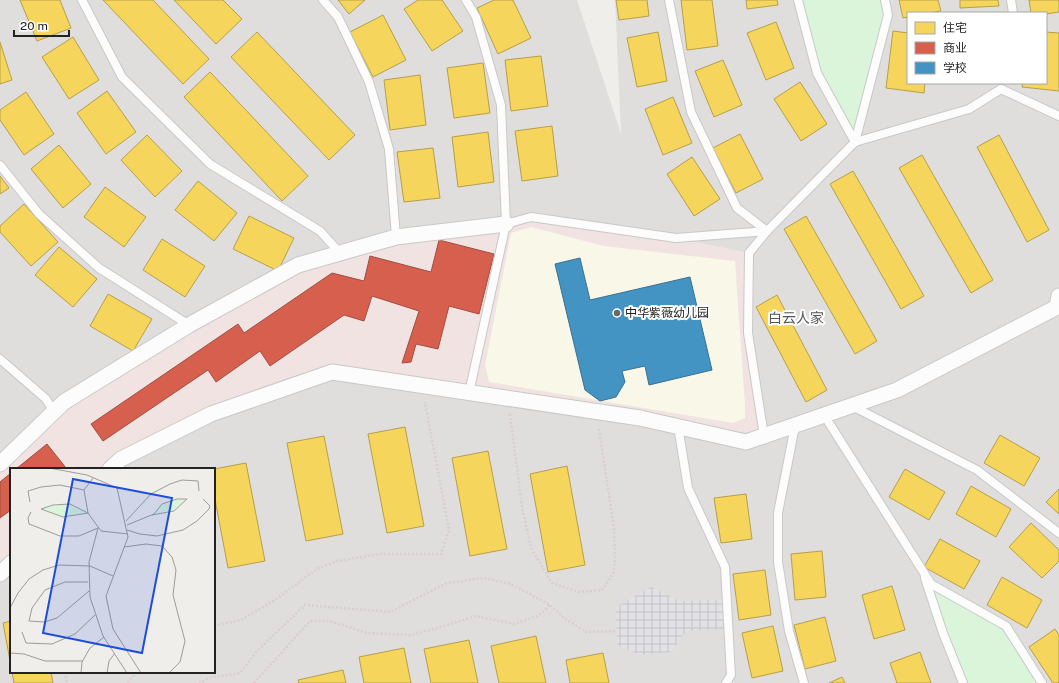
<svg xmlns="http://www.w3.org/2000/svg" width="1059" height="683" font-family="'Public Sans','Noto Sans SC',sans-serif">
<defs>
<pattern id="plaza-grid" width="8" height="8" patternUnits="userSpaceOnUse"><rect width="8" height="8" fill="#e2e1e5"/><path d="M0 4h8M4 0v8" fill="none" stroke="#c2c1c4"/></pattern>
</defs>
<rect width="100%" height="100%" fill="#f0eeeb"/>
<path fill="#dfdedc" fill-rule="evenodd" d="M0,0H577L621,134L615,0H1059V683H734L731,675L726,683H0ZM908,13H1046V83H908ZM11,469H214V672H11Z"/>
<polygon fill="#f1e3e1" points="531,217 676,238 749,253 748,333 764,434 678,426 332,372 211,414 110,469 11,469 11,563 0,574 0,464 64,402 298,265 396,237"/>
<polygon fill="#f8f7e8" points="531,227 604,246 735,261 745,405 745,418 733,423 489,382 485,365 511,233"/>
<g fill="#daf5da">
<polygon points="798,0 885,0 888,15 855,142 817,73"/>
<polygon points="931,584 1006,626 1042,683 963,683 943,633"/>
</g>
<polygon fill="url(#plaza-grid)" points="651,587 679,601 727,600 729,629 686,631 671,652 640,655 617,645 616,607"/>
<g fill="#f6d55c" stroke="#b69f4b">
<polygon points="20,0 60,0 71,28 37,41"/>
<polygon points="103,0 153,0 209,59 183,84"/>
<polygon points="174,0 223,0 242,19 216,44"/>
<polygon points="338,0 365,0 349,14"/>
<polygon points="418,0 442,0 463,31 432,51 404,9"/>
<polygon points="494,0 513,0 531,38 498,54 477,8"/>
<polygon points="616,0 647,0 649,16 619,20"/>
<polygon points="681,0 712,0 718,46 687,50"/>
<polygon points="746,0 777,0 778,5 747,9"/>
<polygon points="899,0 938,0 941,11 928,13 908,13 908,17 903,18"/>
<polygon points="960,0 998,0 999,6 960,8"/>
<polygon points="1029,0 1059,0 1059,12 1046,14 1046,13 1031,13"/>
<polygon points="383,15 406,60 373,77 350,32"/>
<polygon points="776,22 794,68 766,80 747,33"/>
<polygon points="893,31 908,33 908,83 925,83 924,93 886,88"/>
<polygon points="257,32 355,135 329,160 231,57"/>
<polygon points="658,32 667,81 637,87 627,38"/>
<polygon points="1046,32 1059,33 1059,91 1022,87 1023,83 1046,83"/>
<polygon points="73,37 99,80 69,99 42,57"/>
<polygon points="0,42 12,80 0,84"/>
<polygon points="541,56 548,106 511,111 505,60"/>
<polygon points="723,60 742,105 714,117 695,71"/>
<polygon points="483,63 490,113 454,118 447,68"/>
<polygon points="210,72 308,176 282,201 184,97"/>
<polygon points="420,75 426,125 390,130 384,80"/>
<polygon points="800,82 827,124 801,141 774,99"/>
<polygon points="107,91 136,132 106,154 77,113"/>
<polygon points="26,92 54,134 24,155 0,120 0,110"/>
<polygon points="673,97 692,143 663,155 645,109"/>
<polygon points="552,126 558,176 522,181 515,131"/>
<polygon points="488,132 494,182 458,187 452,137"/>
<polygon points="740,134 763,179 736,193 713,148"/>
<polygon points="147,135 182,171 155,197 121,160"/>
<polygon points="999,135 1049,230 1027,242 977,147"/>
<polygon points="59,145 91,184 63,208 31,169"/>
<polygon points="433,148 440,198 404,202 397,152"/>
<polygon points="922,155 993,280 971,293 899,168"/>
<polygon points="692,157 720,199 694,216 667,174"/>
<polygon points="853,171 924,296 901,309 830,184"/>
<polygon points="0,176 9,188 0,194"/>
<polygon points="198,181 237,213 214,241 175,210"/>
<polygon points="105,187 146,217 124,247 84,217"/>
<polygon points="24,204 58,242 31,266 0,232 0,226"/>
<polygon points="249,216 294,238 278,271 233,249"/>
<polygon points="806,216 877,341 855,354 784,229"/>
<polygon points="162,239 205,266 185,297 143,270"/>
<polygon points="59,247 97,279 73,307 35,275"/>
<polygon points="108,294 152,319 133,351 90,326"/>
<polygon points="777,295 827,390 806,402 756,307"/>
<polygon points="405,427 424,526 387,533 368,434"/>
<polygon points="1000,435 1040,458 1024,486 984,463"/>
<polygon points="324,436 343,534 306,541 287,443"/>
<polygon points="488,451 507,549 470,556 452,458"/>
<polygon points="246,463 265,561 228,568 214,494 214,469"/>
<polygon points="567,466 585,565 548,572 530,474"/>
<polygon points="905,469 945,492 929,520 889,497"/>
<polygon points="971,486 1011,509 996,537 956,514"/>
<polygon points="1059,489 1059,514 1046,502"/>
<polygon points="746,494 752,539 721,543 714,498"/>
<polygon points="1031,523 1059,550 1059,561 1042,578 1009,547"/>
<polygon points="940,539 980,561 964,589 924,567"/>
<polygon points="822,551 826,597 795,600 791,554"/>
<polygon points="765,570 771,615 739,620 733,574"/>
<polygon points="1002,577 1042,600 1027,628 987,605"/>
<polygon points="892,586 905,630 874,639 862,595"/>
<polygon points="825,617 836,661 805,669 794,625"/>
<polygon points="11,621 11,666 3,623"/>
<polygon points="773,626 783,671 752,678 742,633"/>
<polygon points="1055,629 1059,635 1059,682 1058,683 1053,683 1029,647"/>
<polygon points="536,636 546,683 499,683 491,646"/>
<polygon points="469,640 478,683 431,683 424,649"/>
<polygon points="404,648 411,683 364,683 359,657"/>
<polygon points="920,652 931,683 897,683 890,663"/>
<polygon points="603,653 609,683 570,683 566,660"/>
<polygon points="343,670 346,683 299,683 298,680"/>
<polygon points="12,672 51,672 53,683 14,683"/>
<polygon points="842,677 845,683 829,683"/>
</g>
<g fill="#d6604d" stroke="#a04d40">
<polygon points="439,240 494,254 479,314 449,306 438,349 416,344 411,362 402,363 419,311 372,296 364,321 344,315 270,366 260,351 216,382 208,370 103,441 91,424 238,324 244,333 332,273 364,281 370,256 431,272"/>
<polygon points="47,444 66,468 16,469"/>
<polygon points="11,473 11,510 0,518 0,482"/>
</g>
<polygon fill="#4393c3" stroke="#397193" points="580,258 590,300 690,277 712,370 649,385 645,366 622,371 625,382 616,397 600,401 585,390 555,264"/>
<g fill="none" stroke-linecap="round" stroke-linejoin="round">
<g stroke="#c9c8c7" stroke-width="10">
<g id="lane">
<polyline points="82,0 122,77 210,164 320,231 340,253"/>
<polyline points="323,0 338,17 369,82 389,149 396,237"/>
<polyline points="466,0 476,17 501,105 506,224 469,393"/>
<polyline points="669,0 691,112 737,208 767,231"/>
<polyline points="798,0 817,73 855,142"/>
<polyline points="1011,0 1013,13"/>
<polyline points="855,142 888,15 885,0"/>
<polyline points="0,165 39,214 99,268 189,325"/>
<polyline points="506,224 531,217 676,238 767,231"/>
<polyline points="0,359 46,399 54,412"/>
<polyline points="852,406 977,470 1059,533"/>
<polyline points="824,415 931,584 1006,626 1042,683"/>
<polyline points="678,426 688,488 725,567 731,675 726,683"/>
<polyline points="795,426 778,513 778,562 789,631 804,683"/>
<polyline points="764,436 748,333 749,253 767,231 855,142 969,109 1001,89 1059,116"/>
<polyline points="925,578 943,633 963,683"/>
</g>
</g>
<g stroke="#c9c8c7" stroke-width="17">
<g id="street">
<polyline points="0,464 64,402 189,325 298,265 396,237 506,224"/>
<polyline points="110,469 121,459 211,414 332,372 640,418 746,442 897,390 1057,307 1059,296"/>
<polyline points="0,574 11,563"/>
</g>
</g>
<g stroke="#dccecd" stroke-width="2.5" stroke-dasharray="2 2" stroke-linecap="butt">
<polyline points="510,414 522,507 531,548 552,583 579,592 602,590 614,572 615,555 614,529 599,428"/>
<polyline points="214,626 241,620 272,602 317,569 338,561 379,554 441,554 449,530 425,402"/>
<polyline points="65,672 67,683"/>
<polyline points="128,683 137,672"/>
<polyline points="199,683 208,678 240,673 258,650 305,605 390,612 447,583 484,578 511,584 550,605 564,618 586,632 617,631"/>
<polyline points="254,683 310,621 329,621 367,633 412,635 444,626 476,616 514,624 539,615 550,605"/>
</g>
<use href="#lane" stroke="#fdfcfc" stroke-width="8"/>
<use href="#street" stroke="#fdfcfc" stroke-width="15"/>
</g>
<circle fill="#6a6968" stroke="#fff" stroke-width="1.5" cx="617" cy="313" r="4"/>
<g text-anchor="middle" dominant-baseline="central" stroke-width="4" stroke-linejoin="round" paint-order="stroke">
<g font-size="12" fill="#222" stroke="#fff" text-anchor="start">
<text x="625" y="313">中华紫薇幼儿园</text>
</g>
<g font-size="14" fill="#555" stroke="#fff">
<text x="796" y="318">白云人家</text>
</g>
</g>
<g transform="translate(10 468)">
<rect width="205" height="205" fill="#f0eeeb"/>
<path d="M167,31H177L164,43L144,46L152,36ZM60,36L78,45L53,49L31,41L43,37Z" fill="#daf5da"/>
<path fill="none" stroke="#9e9c9b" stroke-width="1" d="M39,0L77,7L107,20L118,69L96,128L103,161L131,205M83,10L74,22L78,45L91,63L118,66M20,34L18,23L31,19L50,17L74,22M60,36L78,45L53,49L31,41L43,37ZM21,44L18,50L19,56L50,68H69L88,60M116,53L141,26L160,16L172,12L188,13L189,23M117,57L144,46L152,36L167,31H177L164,43L142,47M88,60L79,94L80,129L93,168L117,205M117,62L130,66L147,68L173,62L187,53L199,41L200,38L193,31M114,79L136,76L152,78L162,89L166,102L163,127L175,173L170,194L159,205M78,114H55L35,122L22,140L19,153L34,154L47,150L79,123M0,140L8,125L19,111L33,102L49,97L80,98L103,108M12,164L16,175L42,176L65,166L85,147M0,185L14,186L35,193H73M71,205L72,194L80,180L94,169M97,205L99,193L105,185"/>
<path fill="#1d4ed8" fill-opacity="0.15" stroke="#1d4ed8" stroke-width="2" d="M63,11L162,30L132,185L33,165Z"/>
<rect width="205" height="205" fill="none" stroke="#222" stroke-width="2"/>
</g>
<rect x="907" y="12" width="140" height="72" fill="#ffffff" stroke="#a7a7a7"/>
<rect x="915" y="22" width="20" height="12" fill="#f6d55c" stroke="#a7a7a7"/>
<text x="943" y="32" font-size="12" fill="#222222">住宅</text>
<rect x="915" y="42" width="20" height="12" fill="#d6604d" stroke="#a7a7a7"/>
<text x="943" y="52" font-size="12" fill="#222222">商业</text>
<rect x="915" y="62" width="20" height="12" fill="#4393c3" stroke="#a7a7a7"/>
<text x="943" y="72" font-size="12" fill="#222222">学校</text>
<path d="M14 30v6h55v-6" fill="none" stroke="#222222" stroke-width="2"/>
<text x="20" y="30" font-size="12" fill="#222222" stroke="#ffffff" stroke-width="3" paint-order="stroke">20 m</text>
</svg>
